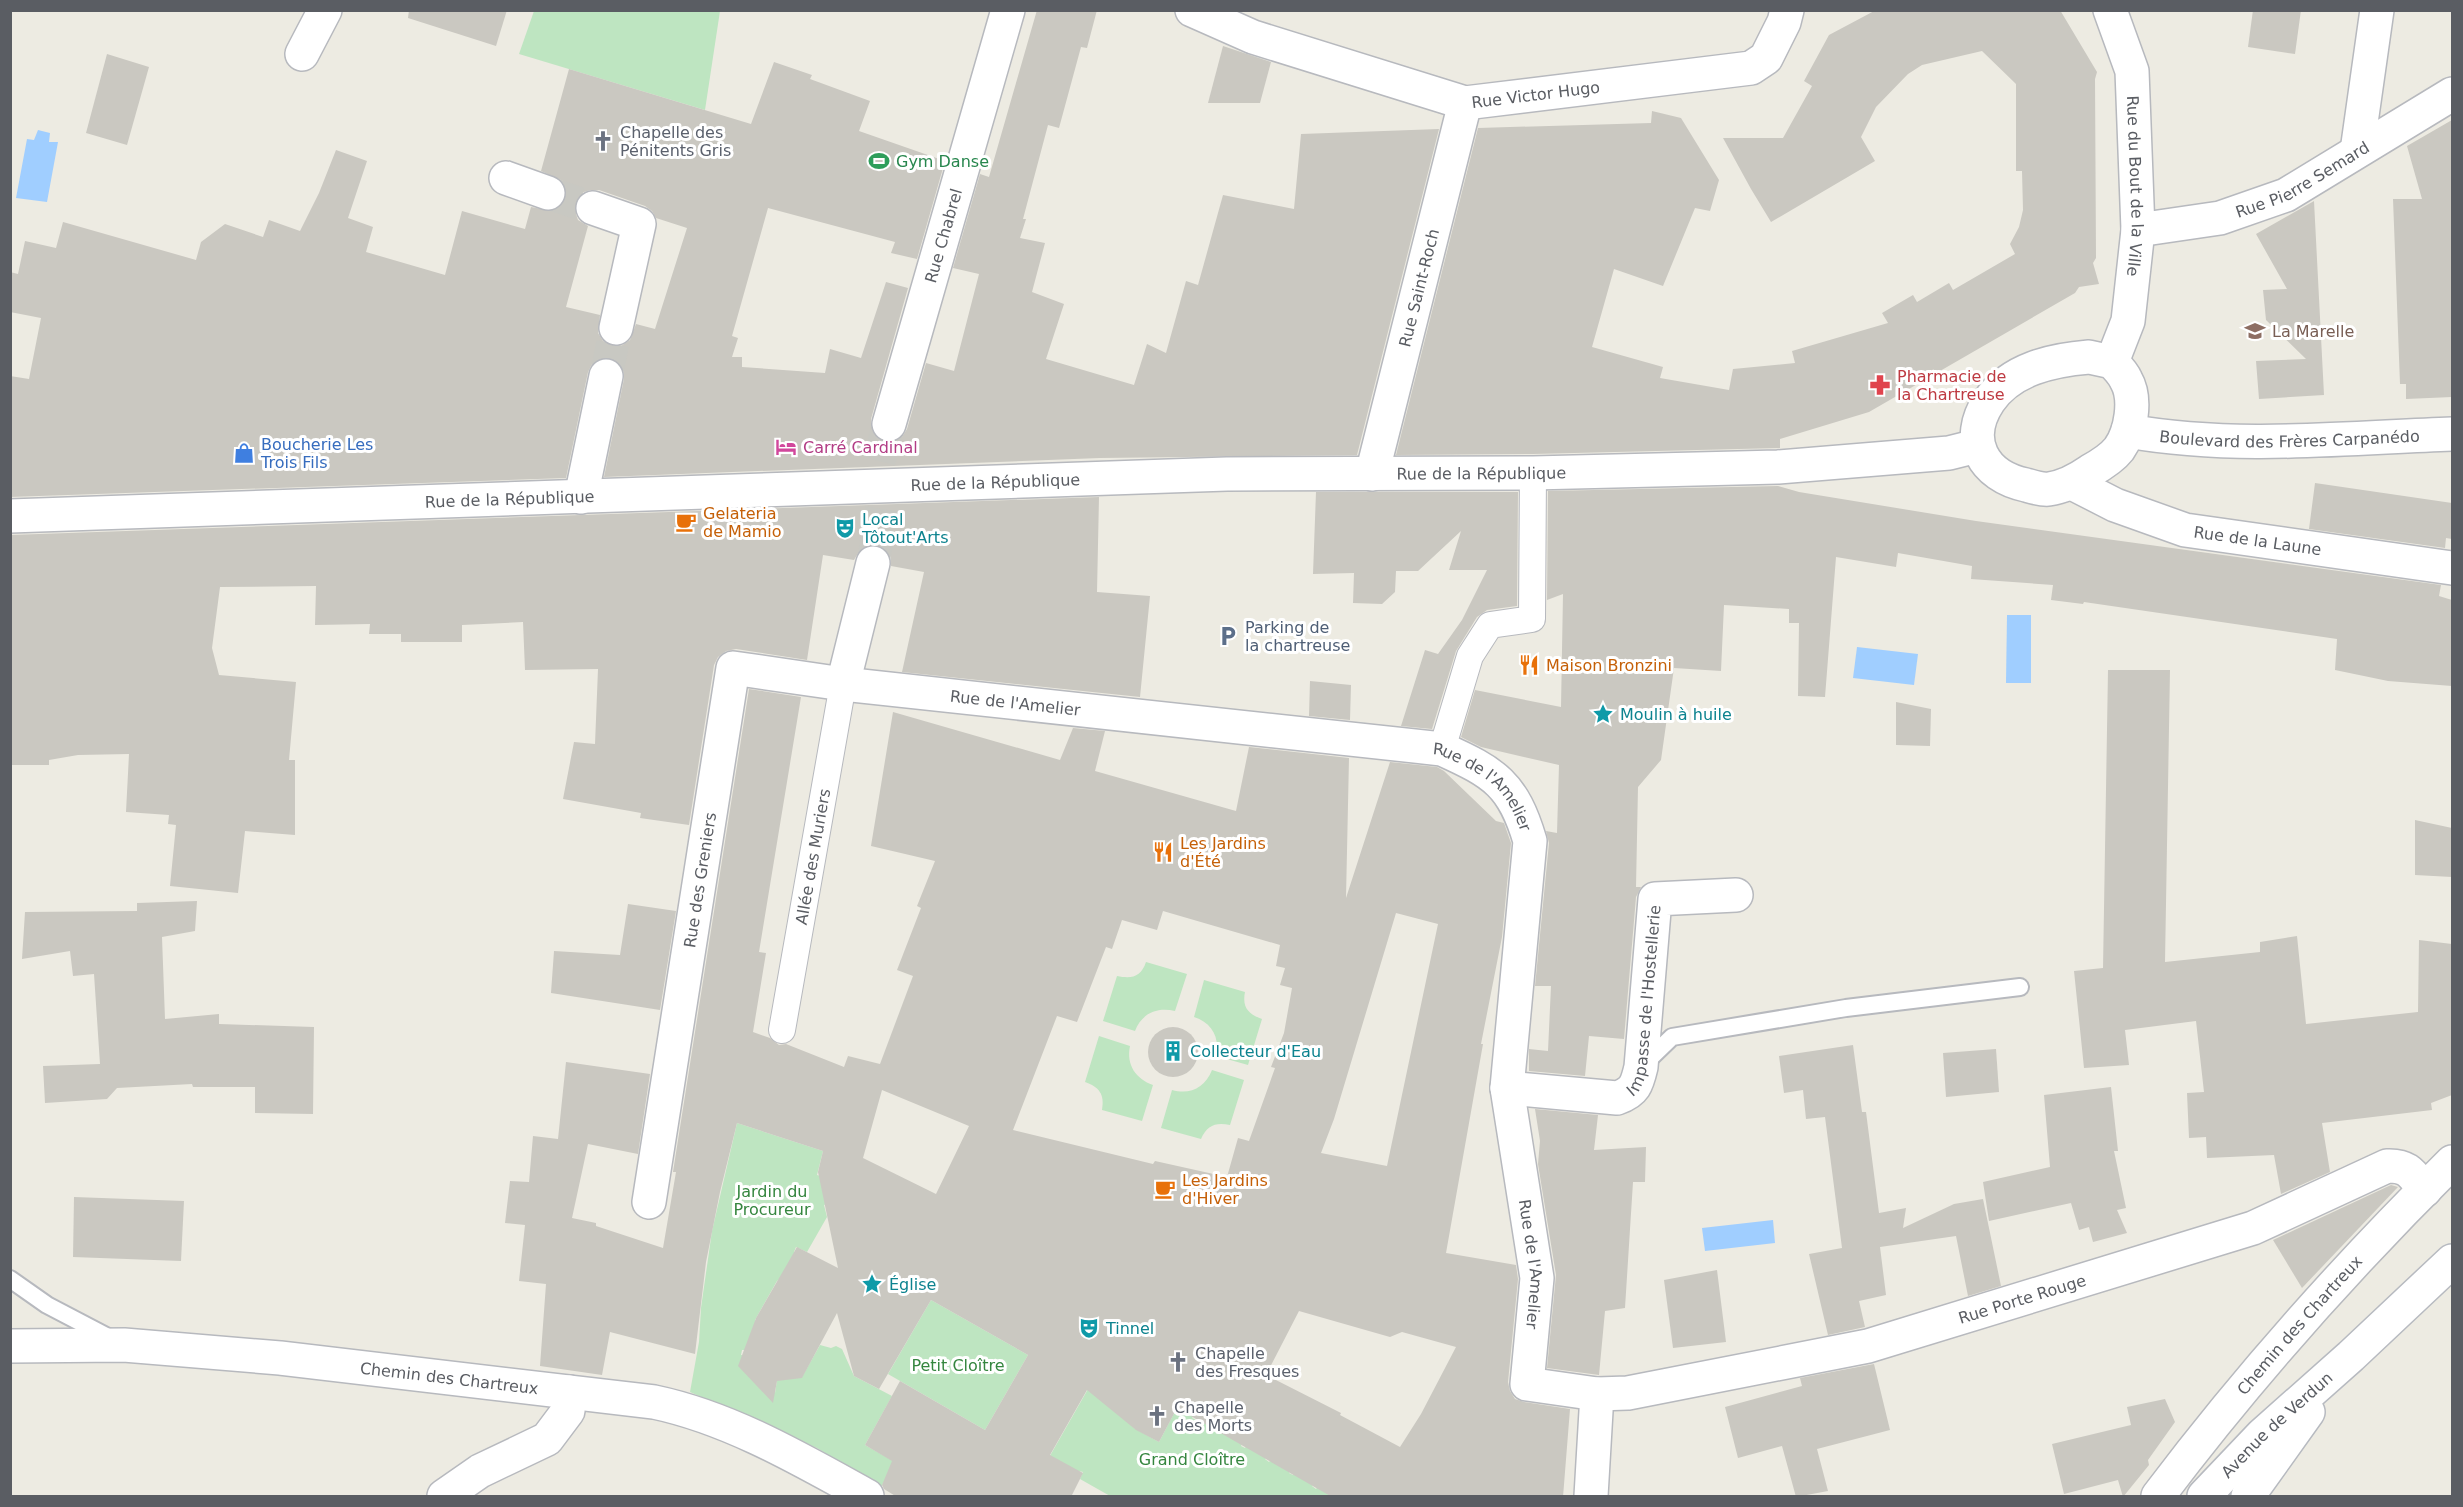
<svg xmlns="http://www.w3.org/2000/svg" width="2463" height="1507" font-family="'DejaVu Sans',sans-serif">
<rect width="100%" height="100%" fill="#edebe2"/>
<g fill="#bee5c1">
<polygon points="534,11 720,11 705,110 519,54"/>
<path d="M1146,962L1187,974L1175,1011C1157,1007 1142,1013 1135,1031L1103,1021L1117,976C1132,979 1141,977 1146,962Z"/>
<path d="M1204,980L1245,992C1242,1007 1248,1014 1262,1019L1248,1065L1216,1056C1220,1037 1212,1023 1194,1017Z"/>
<path d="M1099,1036L1130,1046C1126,1065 1136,1079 1153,1085L1142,1121L1102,1110C1105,1094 1099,1087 1085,1082Z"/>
<path d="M1212,1070L1244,1080L1230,1125C1216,1122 1207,1125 1201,1139L1161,1128L1172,1090C1190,1095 1205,1088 1212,1070Z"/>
<polygon points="737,1123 823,1151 817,1175 835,1180 830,1203 824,1205 827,1217 807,1252 796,1247 794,1252 804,1258 777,1281 755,1320 754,1350 742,1350 741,1355 754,1355 775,1393 777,1380 802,1377 820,1345 831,1348 836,1346 842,1349 854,1376 892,1396 865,1445 895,1462 881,1487 817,1448 690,1392 699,1342 701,1308 712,1231"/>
<polygon points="931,1300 1028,1355 985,1430 888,1374"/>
<polygon points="1100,1368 1134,1428 1159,1442 1180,1402 1196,1412 1192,1418 1197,1420 1201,1414 1221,1425 1217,1432 1220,1434 1224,1427 1244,1439 1241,1446 1245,1448 1249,1442 1269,1453 1265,1459 1269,1462 1274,1456 1292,1466 1289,1473 1293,1475 1297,1469 1316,1479 1312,1486 1316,1489 1321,1482 1338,1496 1110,1496 1080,1479 1083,1472 1079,1471 1075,1477 1047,1461"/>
</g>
<g fill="#a0ceff">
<polygon points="38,130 50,133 49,142 58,142 47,202 16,198 27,139 34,140"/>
<polygon points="2007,615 2031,615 2031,683 2006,683"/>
<polygon points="1857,647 1918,654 1914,685 1853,678"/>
<polygon points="1773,1220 1775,1243 1705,1251 1702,1228"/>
</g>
<g fill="#cac8c1" fill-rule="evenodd">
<polygon points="409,10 507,10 496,46 408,18"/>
<path d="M1037,10H1097L1087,48L1081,47L1059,128L1048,125L1023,219H1026L1020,238L1045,243L1032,292L1064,304L1046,359L1134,385L1147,344L1166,353L1186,281L1198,285L1223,195L1294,209L1301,134L1439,129L1357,455L1100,458L604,477L624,379V370L619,362L609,358H600L592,364L588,372L566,478L10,497V376L29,379L41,318L10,312V272L18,274L25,241L56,248L63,222L196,260L201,242L225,224L263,237L269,220L300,231L319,193L336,150L367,161L348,218L373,227L366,252L445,275L462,211L525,229L531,207L552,211L560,208L565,200L566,190L563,181L541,171L569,69L751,124L774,62L812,75L810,79L870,101L859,131L945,161L917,259L891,253L895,242L768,208L732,336L738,338L732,357H742V367L825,373L830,349L861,358L886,282L908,288L871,419V429L876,437L884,442H894L902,437L907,429L926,363L954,371L979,274L953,268L980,174L989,177ZM590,190H599L645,206L652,211L656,218L687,228L655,329L636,324L630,340L621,346H611L603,341L598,333L600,315L566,307L588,226L578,220L575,211V202L581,193Z"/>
<polygon points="1876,10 2060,10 2097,72 2095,79 2096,258 2093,263 2099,284 2079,287 2075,293 1869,412 1780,439 1780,448 1533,454 1396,455 1478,128 1651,123 1652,111 1681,118 1719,180 1710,211 1695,208 1663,286 1614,269 1592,347 1663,367 1660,378 1729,390 1733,369 1795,363 1792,351 1888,323 1882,313 1913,295 1917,302 1949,283 1953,290 2015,254 2010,244 2019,227 2023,210 2022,171 2016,171 2016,84 1982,51 1922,65 1908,74 1876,107 1861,137 1875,161 1771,222 1751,189 1723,138 1783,138 1812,86 1804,81 1829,35"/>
<polygon points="2253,10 2301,10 2295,54 2248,47"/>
<polygon points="1223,46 1271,62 1260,103 1208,103"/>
<polygon points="107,54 149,67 127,145 86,133"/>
<polygon points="2452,120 2452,397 2406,399 2406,384 2400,384 2393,199 2422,199 2407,146"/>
<polygon points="2314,201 2324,395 2259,399 2256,361 2306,359 2266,320 2263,290 2287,289 2256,234"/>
<polygon points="2315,483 2452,503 2452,539 2446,538 2445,548 2309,529"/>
<polygon points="1778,486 1799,492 1976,521 2441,585 2439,596 2452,600 2452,686 2388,681 2335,670 2337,639 2084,602 2083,604 2051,600 2053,585 1971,579 1972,566 1898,553 1896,567 1836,557 1825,697 1798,696 1799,623 1789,623 1789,609 1724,605 1721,671 1674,668 1661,760 1638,787 1636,887 1641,887 1636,897 1624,1039 1589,1036 1585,1076 1529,1071 1529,1049 1548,1051 1551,986 1535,986 1549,843 1546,831 1557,833 1559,765 1481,747 1461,737 1475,690 1561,707 1563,594 1547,600 1548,491"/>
<polygon points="1316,492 1518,492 1517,606 1487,610 1477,617 1456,651 1432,729 1401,726 1425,650 1438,654 1462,620 1487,570 1449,570 1461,531 1418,571 1396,571 1395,592 1382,604 1353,603 1354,573 1313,574"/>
<polygon points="1099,497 1097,592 1150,596 1140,697 902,672 924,572 891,566 891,557 886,550 877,545 868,545 860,550 854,560 823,555 807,660 736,649 726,651 718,657 714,665 689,825 640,818 641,813 563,799 574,742 595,744 598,669 525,670 523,622 462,625 462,642 401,642 401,634 369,634 370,624 315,625 316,586 220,587 212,648 219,675 296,682 289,760 295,760 295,835 245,831 238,893 170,886 176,825 168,824 169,815 126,812 129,754 78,755 49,760 49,765 10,765 10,535"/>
<polygon points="2108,670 2170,670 2165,962 2260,952 2260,942 2297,936 2306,1024 2418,1012 2419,940 2452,944 2452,1095 2431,1103 2432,1110 2322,1123 2330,1172 2281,1194 2274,1155 2207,1158 2206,1137 2189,1138 2187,1093 2204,1092 2196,1021 2125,1030 2129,1065 2084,1068 2074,971 2103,968"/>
<polygon points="1310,681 1351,685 1350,720 1309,716"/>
<path d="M749,689L801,697L759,952L766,953L753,1032L770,1038L779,1045L786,1044L844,1067L848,1056L880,1064L913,976L897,970L921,908L917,906L935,861L871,846L893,712L1060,760L1073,728L1105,731L1095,771L1236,811L1249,747L1349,758L1346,898L1390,762L1437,767L1444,771L1496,821L1504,823L1511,843L1502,937L1481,1044H1483L1446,1253L1516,1265L1518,1279L1508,1382L1510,1391L1515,1399L1524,1402L1570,1409L1563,1497H1332L1177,1408L1159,1442L1136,1430L1087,1390L1050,1455L1083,1473L1071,1497H897L884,1489L882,1485L892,1461L865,1445L900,1381L985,1430L1028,1355L931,1300L879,1389L854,1376L837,1313L802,1378L777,1381L773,1403L738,1366L756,1318L797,1247L838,1268L818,1172L823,1151L737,1123L720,1192L706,1262L695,1354L610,1332L602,1375L540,1366L546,1284L519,1281L525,1225L505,1223L510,1181L529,1182L533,1136L558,1139L566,1062L650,1074L638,1154L588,1144L572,1218L596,1223V1226L663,1248L676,1172H673ZM1163,911L1280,945L1276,966L1285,968L1280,985L1292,988L1284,1033L1271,1067L1275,1068L1249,1141L1238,1138L1227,1177L1155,1161L1153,1164L1013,1130L1057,1016L1077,1022L1106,947L1112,949L1122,920L1157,930ZM1396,913L1438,924L1387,1166L1321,1153L1334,1119ZM882,1090L969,1126L936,1194L863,1158ZM1299,1311L1390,1337L1402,1332L1456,1347L1421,1414L1400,1447L1340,1415L1341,1413L1266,1375Z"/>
<polygon points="1896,702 1931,709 1930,746 1896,745"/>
<polygon points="2415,820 2452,828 2452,877 2415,875"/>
<polygon points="197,901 195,931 162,937 165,1019 219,1014 219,1024 314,1027 313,1114 255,1113 255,1087 193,1087 192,1084 117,1088 107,1099 45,1103 43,1066 100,1064 94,974 73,976 70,951 22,959 25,912 137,911 137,903"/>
<polygon points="628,904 676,911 660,1010 551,993 554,951 620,955"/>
<circle cx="1173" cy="1052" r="25"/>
<polygon points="1853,1045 1862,1112 1866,1112 1879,1213 1906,1208 1903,1228 1954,1204 1983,1199 2001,1286 1968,1296 1956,1236 1880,1247 1886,1295 1859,1301 1865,1327 1828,1335 1809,1254 1842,1248 1825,1117 1806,1119 1803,1090 1784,1093 1779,1056"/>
<polygon points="1996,1049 1999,1092 1946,1097 1943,1053"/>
<polygon points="2111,1087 2118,1151 2114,1151 2126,1208 2117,1210 2127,1233 2093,1242 2089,1227 2079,1230 2071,1203 1989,1221 1983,1182 2050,1167 2044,1095"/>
<polygon points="1535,1109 1598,1115 1594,1150 1646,1147 1645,1182 1633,1182 1625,1308 1605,1311 1599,1375 1547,1368 1556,1275 1538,1164 1540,1141"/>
<polygon points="2391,1185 2398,1187 2302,1288 2273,1240"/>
<polygon points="74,1197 184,1201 181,1261 73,1257"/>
<polygon points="1717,1270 1726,1342 1673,1348 1664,1280"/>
<polygon points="1874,1364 1890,1430 1817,1449 1828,1491 1796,1497 1782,1446 1738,1458 1725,1407 1802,1386 1800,1378"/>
<polygon points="2165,1399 2175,1422 2148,1460 2149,1465 2123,1497 2118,1480 2064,1494 2052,1444 2131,1425 2127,1407"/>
</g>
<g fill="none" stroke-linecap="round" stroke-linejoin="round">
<g stroke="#c8c8c2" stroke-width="33" stroke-dasharray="33 16" stroke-linecap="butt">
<polyline points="548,193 593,208"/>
<polyline points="606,376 616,328"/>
<polyline points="879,461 889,424"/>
<polyline points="873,563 882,509"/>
</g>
<g stroke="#b7b9be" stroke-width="20">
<g id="service">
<polyline points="1644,1064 1672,1037 1846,1008 2020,987"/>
<polyline points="10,1279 47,1305 112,1339"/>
</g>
</g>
<g stroke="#b7b9be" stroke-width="28">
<g id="pedestrian">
<polyline points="1442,749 1470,656 1490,625 1532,619 1533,473"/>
<path id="s1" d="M782,1030L843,684"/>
</g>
</g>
<g stroke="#b7b9be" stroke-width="36">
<g id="minor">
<path id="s2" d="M1192,10L1253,37L1465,103L1751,68L1766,58L1784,22L1787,10"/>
<path id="s3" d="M2110,10L2132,71L2138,230L2128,321L2112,362"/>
<polyline points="302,54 325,10"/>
<polyline points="2357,151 2377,10"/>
<polyline points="506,178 548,193"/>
<polyline points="593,208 639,224 616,328"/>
<path id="s4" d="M2138,230L2220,218L2286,195L2452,94"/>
<path d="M2089,357L2112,362C2117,367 2123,373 2126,380C2137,399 2131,432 2119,449C2112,458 2099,466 2090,471C2077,480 2064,487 2049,489C2042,490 2033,487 2026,485C1983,476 1963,440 1989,401C2011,369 2052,360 2089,357Z"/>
<path id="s5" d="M889,424L1008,10"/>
<path id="s6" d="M2128,431C2235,450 2345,438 2452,434"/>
<path id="s7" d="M1372,474L1465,103"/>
<path id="s8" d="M2072,483L2115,505L2185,530L2452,568"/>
<polyline points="581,497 606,376"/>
<path id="s9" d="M10,516L1227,474L1533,473L1778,467L1949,453L1977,446"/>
<polyline points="843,684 873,563"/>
<path id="s10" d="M1507,1088L1617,1098C1635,1092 1637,1084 1641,1067L1655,899L1736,895"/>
<path id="s11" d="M649,1202L733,668L843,684L1442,749C1495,773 1513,784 1530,841L1507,1088L1537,1278L1527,1384L1597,1394L1628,1393L1868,1346L2253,1228L2387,1166C2408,1165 2412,1174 2425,1190"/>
<path id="s12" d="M10,1346L124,1345L280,1358L654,1402C730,1418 800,1459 867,1496"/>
<polyline points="444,1496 480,1471 547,1439 568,1411 569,1392"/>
<polyline points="1591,1496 1597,1394"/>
<path id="s13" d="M2158,1496C2247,1378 2347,1266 2452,1162"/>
</g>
</g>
<g stroke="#b7bac0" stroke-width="36">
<g id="secondary">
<path id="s14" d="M2204,1496L2262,1435L2351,1356L2452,1261"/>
<polyline points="2248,1496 2308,1412"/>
</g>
</g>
<use href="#service" stroke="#fff" stroke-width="16"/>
<use href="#pedestrian" stroke="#fff" stroke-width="26"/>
<use href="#minor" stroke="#fff" stroke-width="33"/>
<use href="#secondary" stroke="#fff" stroke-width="33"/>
</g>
<defs>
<g id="church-bare" transform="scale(1.62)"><path d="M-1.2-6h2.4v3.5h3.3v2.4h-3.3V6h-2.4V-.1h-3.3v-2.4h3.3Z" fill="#6b7280" stroke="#fff" stroke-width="2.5" paint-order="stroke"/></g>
<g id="stadium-bare" transform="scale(1.62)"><path d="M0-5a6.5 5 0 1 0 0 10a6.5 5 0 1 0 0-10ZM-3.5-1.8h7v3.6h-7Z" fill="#2e9e5b" stroke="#fff" stroke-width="2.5" paint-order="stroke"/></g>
<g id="school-bare" transform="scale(1.62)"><path d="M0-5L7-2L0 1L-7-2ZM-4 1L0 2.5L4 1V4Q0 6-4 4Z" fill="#8d6e63" stroke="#fff" stroke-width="2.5" paint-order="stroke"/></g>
<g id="pharmacy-bare" transform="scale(1.62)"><path d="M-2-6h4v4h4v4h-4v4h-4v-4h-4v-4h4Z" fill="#e0444e" stroke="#fff" stroke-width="2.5" paint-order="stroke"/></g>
<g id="hotel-bare" transform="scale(1.62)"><path d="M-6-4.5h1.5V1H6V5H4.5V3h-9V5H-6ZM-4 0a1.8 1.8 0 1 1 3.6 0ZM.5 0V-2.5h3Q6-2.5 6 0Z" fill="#d1479c" stroke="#fff" stroke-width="2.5" paint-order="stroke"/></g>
<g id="shop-bare" transform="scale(1.62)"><path d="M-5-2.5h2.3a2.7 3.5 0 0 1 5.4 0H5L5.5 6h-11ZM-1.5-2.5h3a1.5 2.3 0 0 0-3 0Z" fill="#3f7fe0" stroke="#fff" stroke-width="2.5" paint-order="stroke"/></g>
<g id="cafe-bare" transform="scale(1.62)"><path d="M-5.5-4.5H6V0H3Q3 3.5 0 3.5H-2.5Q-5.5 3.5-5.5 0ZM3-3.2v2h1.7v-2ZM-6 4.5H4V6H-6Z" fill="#e8710a" stroke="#fff" stroke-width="2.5" paint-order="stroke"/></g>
<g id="theatre-bare" transform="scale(1.62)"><path d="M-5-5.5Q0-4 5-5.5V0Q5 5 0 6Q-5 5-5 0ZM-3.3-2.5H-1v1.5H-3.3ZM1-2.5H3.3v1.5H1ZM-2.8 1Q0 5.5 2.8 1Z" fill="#0f9aa8" stroke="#fff" stroke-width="2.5" paint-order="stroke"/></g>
<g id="parking-bare" transform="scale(1.62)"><path d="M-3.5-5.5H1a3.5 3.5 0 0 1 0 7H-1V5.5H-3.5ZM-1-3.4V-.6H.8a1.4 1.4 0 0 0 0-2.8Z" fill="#5c6f8a" stroke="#fff" stroke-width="2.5" paint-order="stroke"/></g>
<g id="restaurant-bare" transform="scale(1.62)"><path d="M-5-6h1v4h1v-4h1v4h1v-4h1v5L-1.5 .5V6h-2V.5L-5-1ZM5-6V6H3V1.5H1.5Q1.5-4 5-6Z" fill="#e8710a" stroke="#fff" stroke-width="2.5" paint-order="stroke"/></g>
<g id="sight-bare" transform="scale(1.62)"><path d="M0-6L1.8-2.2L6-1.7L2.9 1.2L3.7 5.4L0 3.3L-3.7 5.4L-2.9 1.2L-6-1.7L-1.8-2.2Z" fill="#0f9aa8" stroke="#fff" stroke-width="2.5" paint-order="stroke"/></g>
<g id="building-bare" transform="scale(1.62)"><path d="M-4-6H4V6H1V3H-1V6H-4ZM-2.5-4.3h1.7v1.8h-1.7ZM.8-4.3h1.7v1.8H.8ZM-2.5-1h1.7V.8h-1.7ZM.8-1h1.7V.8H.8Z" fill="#0f9aa8" stroke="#fff" stroke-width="2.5" paint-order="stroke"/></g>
</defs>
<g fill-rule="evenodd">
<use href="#church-bare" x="603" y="141"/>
<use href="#stadium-bare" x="879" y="161"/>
<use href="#school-bare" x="2255" y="331"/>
<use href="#pharmacy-bare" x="1880" y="385"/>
<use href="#hotel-bare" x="786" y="447"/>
<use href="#shop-bare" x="244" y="453"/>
<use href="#cafe-bare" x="686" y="522"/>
<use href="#theatre-bare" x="845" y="528"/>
<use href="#parking-bare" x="1228" y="636"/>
<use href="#restaurant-bare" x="1529" y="665"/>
<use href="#sight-bare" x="1603" y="714"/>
<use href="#restaurant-bare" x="1163" y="852"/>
<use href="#building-bare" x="1173" y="1051"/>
<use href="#cafe-bare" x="1165" y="1189"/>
<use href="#sight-bare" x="872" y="1284"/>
<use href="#theatre-bare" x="1089" y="1328"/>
<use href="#church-bare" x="1178" y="1362"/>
<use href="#church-bare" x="1157" y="1416"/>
</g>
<g text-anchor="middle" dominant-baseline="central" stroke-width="6" stroke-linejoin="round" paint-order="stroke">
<g font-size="16" fill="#5a5d63" stroke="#fff">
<text stroke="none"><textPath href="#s2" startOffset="360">Rue Victor Hugo</textPath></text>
<text stroke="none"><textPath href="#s4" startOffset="174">Rue Pierre Semard</textPath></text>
<text stroke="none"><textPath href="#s3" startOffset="180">Rue du Bout de la Ville</textPath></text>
<text stroke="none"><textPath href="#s5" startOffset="196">Rue Chabrel</textPath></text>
<text stroke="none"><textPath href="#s7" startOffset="192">Rue Saint-Roch</textPath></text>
<text stroke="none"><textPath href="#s6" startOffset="162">Boulevard des Frères Carpanédo</textPath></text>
<text stroke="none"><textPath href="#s9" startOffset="1472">Rue de la République</textPath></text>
<text stroke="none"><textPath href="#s9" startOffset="986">Rue de la République</textPath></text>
<text stroke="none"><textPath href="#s9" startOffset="500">Rue de la République</textPath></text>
<text stroke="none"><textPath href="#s8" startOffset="196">Rue de la Laune</textPath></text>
<text stroke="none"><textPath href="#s11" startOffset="825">Rue de l'Amelier</textPath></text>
<text stroke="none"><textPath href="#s11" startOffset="1311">Rue de l'Amelier</textPath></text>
<text stroke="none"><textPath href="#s1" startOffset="176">Allée des Muriers</textPath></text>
<text stroke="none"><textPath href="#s11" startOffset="326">Rue des Greniers</textPath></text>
<text stroke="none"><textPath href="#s10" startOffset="219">Impasse de l'Hostellerie</textPath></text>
<text stroke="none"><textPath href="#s11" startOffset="1814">Rue de l'Amelier</textPath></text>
<text stroke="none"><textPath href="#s11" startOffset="2442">Rue Porte Rouge</textPath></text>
<text stroke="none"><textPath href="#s13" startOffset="222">Chemin des Chartreux</textPath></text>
<text stroke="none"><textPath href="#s12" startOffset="441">Chemin des Chartreux</textPath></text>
<text stroke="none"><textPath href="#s14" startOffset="102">Avenue de Verdun</textPath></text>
</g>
<g font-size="16" fill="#5b616d" stroke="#fff" text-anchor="start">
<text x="620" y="132">Chapelle des<tspan x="620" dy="18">Pénitents Gris</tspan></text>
<text x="1195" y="1353">Chapelle<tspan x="1195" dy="18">des Fresques</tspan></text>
<text x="1174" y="1407">Chapelle<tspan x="1174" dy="18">des Morts</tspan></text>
</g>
<g font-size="16" fill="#27864d" stroke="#fff" text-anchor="start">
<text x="896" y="161">Gym Danse</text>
</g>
<g font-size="16" fill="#785e54" stroke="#fff" text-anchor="start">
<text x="2272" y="331">La Marelle</text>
</g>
<g font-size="16" fill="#be3a42" stroke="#fff" text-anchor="start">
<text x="1897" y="376">Pharmacie de<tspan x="1897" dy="18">la Chartreuse</tspan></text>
</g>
<g font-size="16" fill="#366cbe" stroke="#fff" text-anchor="start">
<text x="261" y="444">Boucherie Les<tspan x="261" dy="18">Trois Fils</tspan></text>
</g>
<g font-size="16" fill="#b23c85" stroke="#fff" text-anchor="start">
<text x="803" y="447">Carré Cardinal</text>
</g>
<g font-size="16" fill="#c56008" stroke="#fff" text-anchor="start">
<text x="703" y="513">Gelateria<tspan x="703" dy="18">de Mamio</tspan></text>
<text x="1546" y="665">Maison Bronzini</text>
<text x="1180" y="843">Les Jardins<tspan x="1180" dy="18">d'Été</tspan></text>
<text x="1182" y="1180">Les Jardins<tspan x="1182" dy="18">d'Hiver</tspan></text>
</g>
<g font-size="16" fill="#0d838f" stroke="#fff" text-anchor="start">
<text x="862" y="519">Local<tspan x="862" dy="18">Tôtout'Arts</tspan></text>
<text x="1620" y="714">Moulin à huile</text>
<text x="1190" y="1051">Collecteur d'Eau</text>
<text x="889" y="1284">Église</text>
<text x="1106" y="1328">Tinnel</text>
</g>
<g font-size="16" fill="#4e5e75" stroke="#fff" text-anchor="start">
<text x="1245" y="627">Parking de<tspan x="1245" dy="18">la chartreuse</tspan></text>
</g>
<g font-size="16" fill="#35863f" stroke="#fff">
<text x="772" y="1191">Jardin du<tspan x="772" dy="18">Procureur</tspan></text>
<text x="958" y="1365">Petit Cloître</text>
<text x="1192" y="1459">Grand Cloître</text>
</g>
</g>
<rect width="2463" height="1507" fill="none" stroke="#5a5d63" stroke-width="24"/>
</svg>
